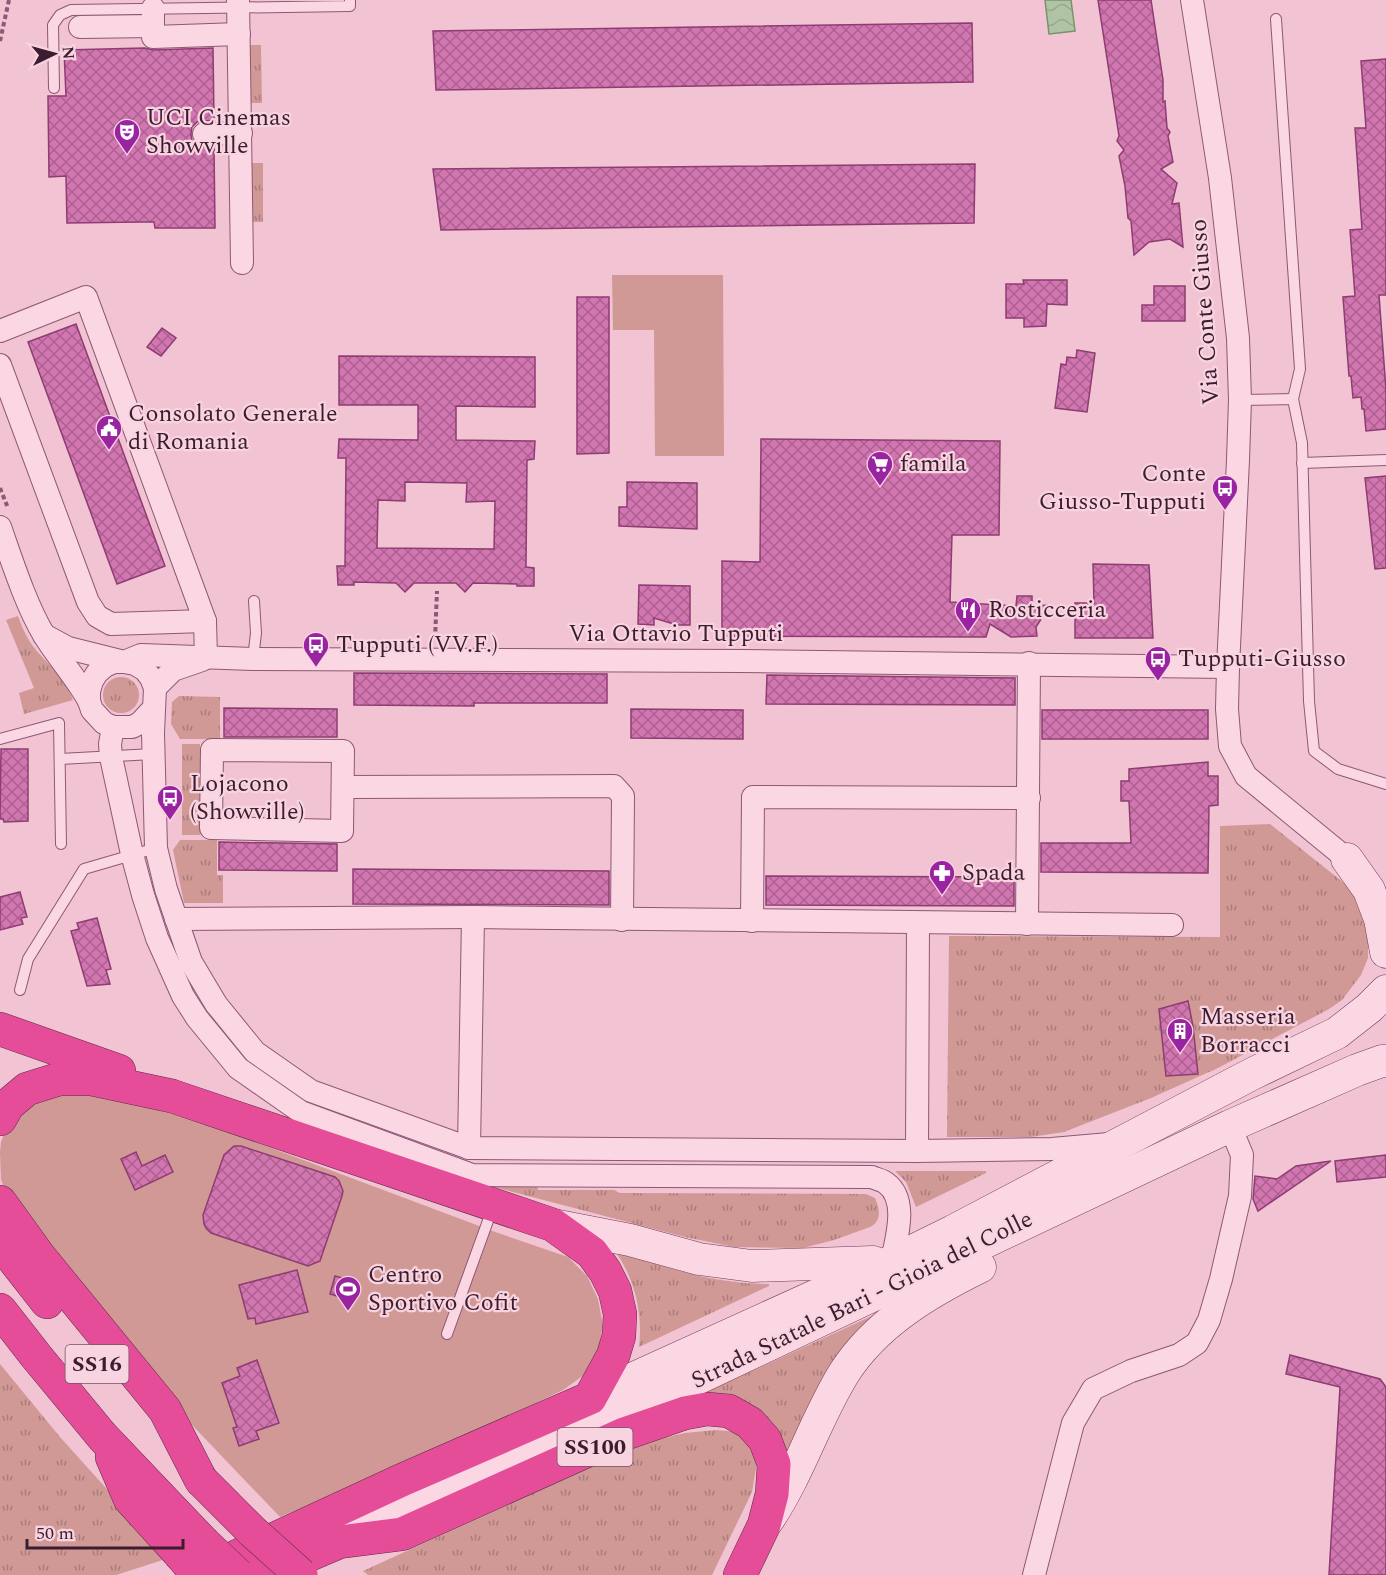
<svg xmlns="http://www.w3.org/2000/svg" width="1386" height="1575" font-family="Spectral,serif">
<defs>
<pattern id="grass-tufts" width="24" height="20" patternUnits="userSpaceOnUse" patternTransform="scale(1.5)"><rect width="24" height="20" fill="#d09995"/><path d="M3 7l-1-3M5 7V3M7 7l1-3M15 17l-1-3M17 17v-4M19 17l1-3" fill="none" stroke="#aa7c7a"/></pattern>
<pattern id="water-waves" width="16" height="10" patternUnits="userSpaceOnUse" patternTransform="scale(1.5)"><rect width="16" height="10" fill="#b0c4a5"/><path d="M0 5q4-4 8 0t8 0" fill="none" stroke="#98a88e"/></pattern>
<pattern id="building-cross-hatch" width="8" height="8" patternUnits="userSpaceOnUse" patternTransform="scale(1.5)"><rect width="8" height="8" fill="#d276b1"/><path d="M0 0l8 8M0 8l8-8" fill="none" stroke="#ac6090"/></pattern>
</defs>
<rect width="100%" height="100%" fill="#f1c3d3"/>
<g fill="url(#grass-tufts)">
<polygon points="246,45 261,45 262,103 248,103"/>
<polygon points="248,163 263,163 263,222 249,222"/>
<path d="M18,616C21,625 25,634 30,642C45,664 64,673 73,700L24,714L19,693L34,688L6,620Z"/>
<circle cx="121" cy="695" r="18"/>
<polygon points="179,696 220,697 220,739 180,739 171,724 172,702"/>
<rect x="182" y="744" width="18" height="91"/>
<polygon points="1270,824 1349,887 1368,918 1368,958 1361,975 1342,1000 1329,1009 1218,1068 1151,1098 1064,1132 1031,1137 947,1137 949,936 1220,937 1220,826"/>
<polygon points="180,840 217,840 217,875 223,875 223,903 184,903 173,850"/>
<polygon points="895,1171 986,1171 986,1173 916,1207 906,1182"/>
<path d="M475,1182L537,1185L538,1190H614L620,1193L866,1194L875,1198C880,1209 882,1221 870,1227L834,1240L803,1248L734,1247L685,1237Z"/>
<path d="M615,1251C666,1268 715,1284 769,1284V1286L639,1347C643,1314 635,1279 615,1251Z"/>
<polygon points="887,1309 790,1459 691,1399"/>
<polygon points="0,1364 60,1437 169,1558 116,1575 0,1575"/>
<polygon points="716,1430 739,1432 753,1442 757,1462 752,1492 712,1575 368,1575 363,1571 643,1443 685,1433"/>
</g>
<g fill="#d09995">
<polygon points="612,275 723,275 724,456 655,456 654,330 613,330"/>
<polygon points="77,1087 197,1120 498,1233 568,1257 587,1276 598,1299 603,1326 598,1352 584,1375 563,1390 421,1459 280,1517 173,1405 6,1194 1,1179 0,1152 1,1142 7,1126 31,1100"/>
</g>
<polygon fill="url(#water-waves)" stroke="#77936b" stroke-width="1.5" points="1045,0 1071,0 1075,31 1049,34"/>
<g fill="url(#building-cross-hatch)" stroke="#8e3c72" stroke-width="1.5" fill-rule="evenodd">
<polygon points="1098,0 1151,0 1163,80 1163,102 1165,101 1167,128 1170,132 1168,136 1173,162 1161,169 1177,183 1172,204 1179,203 1183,247 1170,239 1149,242 1134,255 1131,221 1128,218 1125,186 1119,156 1124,150 1117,141 1119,136"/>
<polygon points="972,23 973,82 436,90 433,31"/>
<polygon points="145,48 153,50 213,48 214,120 197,122 192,127 191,134 192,141 197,146 214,147 215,228 155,228 154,222 140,222 67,223 66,176 49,177 48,96 66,96 64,50"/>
<polygon points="1386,59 1386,295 1379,295 1386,390 1386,429 1366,431 1364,409 1362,409 1361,397 1353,398 1351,376 1349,376 1343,297 1355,296 1350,230 1362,229 1355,128 1366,128 1361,61"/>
<polygon points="975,164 974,223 441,230 433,169"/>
<polygon points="1023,280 1067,280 1067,305 1047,304 1046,326 1024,327 1024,318 1006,318 1006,284 1024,284"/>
<polygon points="1154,286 1185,286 1185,321 1142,321 1142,305 1154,305"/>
<polygon points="577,297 609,297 609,453 577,454"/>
<polygon points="76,324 165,566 117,584 28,342"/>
<polygon points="162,328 176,338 161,356 147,347"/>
<polygon points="1077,350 1095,353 1087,412 1055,408 1061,364 1066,365 1067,357 1076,358"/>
<path d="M339,356L535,357V407L456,406V440L535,441L534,459L527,460L526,567L534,568V586H517V584L473,583L465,592L456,583H414L405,592L396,583L354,582V585H338L337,566H345L346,458H338L339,439L418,440V405H339ZM405,482L467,483L466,502L495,501L494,549L377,548L378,500L405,501Z"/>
<polygon points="761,439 1000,441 999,535 952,535 950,602 1016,606 1017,596 1032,596 1032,606 1050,605 1036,627 1037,636 1011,637 990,624 986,637 722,636 722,561 760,562"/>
<polygon points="1386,476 1386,568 1375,569 1365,478"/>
<polygon points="627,482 697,483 697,529 619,526 619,507 627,507"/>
<polygon points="1093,564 1149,565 1153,638 1075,638 1075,603 1094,603"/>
<polygon points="639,585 690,586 690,625 677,625 654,618 654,625 638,624"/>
<polygon points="354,673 607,674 607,703 474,703 474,706 354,705"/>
<polygon points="767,675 1015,678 1015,705 766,704"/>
<polygon points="224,708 337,709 337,737 224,737"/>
<polygon points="631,709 743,710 743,739 631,738"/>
<rect x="1042" y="710" width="166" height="29"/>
<polygon points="1,749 28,749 28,821 4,822 3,819 0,819"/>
<polygon points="1208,762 1208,776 1218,776 1218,805 1209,806 1208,873 1041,872 1041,843 1131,843 1129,801 1121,801 1121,781 1129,781 1129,769"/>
<polygon points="219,842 337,844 337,871 219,870"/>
<polygon points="353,869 609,871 609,905 353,904"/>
<polygon points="766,876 1014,877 1014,906 766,905"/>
<polygon points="20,892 27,917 21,918 23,924 0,930 0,897"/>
<polygon points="97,918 111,969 106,970 110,984 87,986 71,931 79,929 77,923"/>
<polygon points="1188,1001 1193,1026 1198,1074 1166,1076 1159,1009"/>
<polygon points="234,1146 241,1146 335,1177 339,1181 343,1191 342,1196 320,1261 308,1266 211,1233 206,1228 204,1224 203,1215 224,1155"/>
<polygon points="136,1152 142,1166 165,1155 173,1172 135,1190 121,1159"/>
<polygon points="1386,1155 1386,1177 1337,1182 1335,1161"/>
<polygon points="1331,1161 1258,1211 1253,1199 1255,1176 1277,1179 1296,1166"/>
<polygon points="297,1270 308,1312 256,1324 255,1318 248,1319 239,1285"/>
<polygon points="335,1276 353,1281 347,1299 330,1294"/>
<polygon points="1290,1355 1380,1379 1386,1387 1386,1575 1329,1575 1340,1387 1286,1374"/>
<polygon points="257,1360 279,1423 256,1431 259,1439 239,1446 233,1428 237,1427 222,1383 240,1376 237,1368"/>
</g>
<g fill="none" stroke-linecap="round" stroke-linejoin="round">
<g stroke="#8d5874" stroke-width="12">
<g id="lane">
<polyline points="1276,19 1300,369 1293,399"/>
<polyline points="54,88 53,25 60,15 71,10 350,6 350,0"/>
<polyline points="1240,400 1293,399 1302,443 1309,701 1314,751 1338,769 1386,784"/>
<polyline points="1302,463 1386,460"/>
<polyline points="253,659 256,633 254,601"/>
<polyline points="0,739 59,723 61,844"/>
<polyline points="60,759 153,754"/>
<polyline points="20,990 28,959 84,869 156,848"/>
<polyline points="447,1334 493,1207"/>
</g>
</g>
<g stroke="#8d5874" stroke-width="24">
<g id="street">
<polyline points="238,0 242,263"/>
<polyline points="1192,0 1220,178 1238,338 1240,400 1238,460 1228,667 1227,709 1230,746 1246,776 1347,859"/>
<polyline points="153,8 153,37 239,34"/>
<polyline points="80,27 153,26"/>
<polyline points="204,134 241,133"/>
<polyline points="0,331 86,297 205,621 206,658"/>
<polyline points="0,365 88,602 97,616 111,624 205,621"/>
<path d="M0,527C12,561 26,605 44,635C58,658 76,677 89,701"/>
<polyline points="44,635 68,648 124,662 141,655 253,659 741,661 1228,667"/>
<polyline points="155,688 173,670 202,660"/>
<polyline points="153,709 140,723 132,727 113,727 104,723 92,710 89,701 89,691 92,681 97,673 105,666 114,662 124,662 135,664 145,670 151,678 155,688 153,733 156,848 166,889 191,962 216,1004 255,1052 311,1091 469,1148 917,1151 1052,1149 1109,1144"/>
<path d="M113,727L110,744L111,757L132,854L143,895L157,938L183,996L197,1018L238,1068L301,1112L472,1175L872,1177C876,1179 882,1180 886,1183C909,1200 896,1239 892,1261"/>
<polygon points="212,750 343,751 342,831 211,828"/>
<polyline points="343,787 614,786 623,796 622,920"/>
<polyline points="176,919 473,917 1172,925"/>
<polyline points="752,921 753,797 1029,798"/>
<polyline points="1027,924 1029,663"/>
<polyline points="469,1148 473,917"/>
<polyline points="917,1151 918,923"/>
<polyline points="1034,1575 1073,1423 1093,1389 1131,1371 1179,1355 1197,1343 1209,1320 1221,1279 1240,1196 1242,1155 1230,1126"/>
</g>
</g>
<g stroke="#6f3b58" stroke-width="33">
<g id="secondary">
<polyline points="1347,859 1369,890 1380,919 1386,952"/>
<polyline points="553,1225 630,1240 699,1259 752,1266 873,1262"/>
<polyline points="590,1398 892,1261 953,1231 1252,1074 1337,1033 1369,1008 1386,991"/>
<path d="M768,1520C799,1474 815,1420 844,1373C876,1323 929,1292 980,1267"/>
<polyline points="352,1537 703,1376 1230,1126 1357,1070 1382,1061 1386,1061"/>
</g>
</g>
<g stroke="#5a2c47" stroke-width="34">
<g id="highway">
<polyline points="0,1029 119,1071"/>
<polyline points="0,1119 8,1105 27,1089 59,1079 92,1079 172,1096 553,1225 592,1253 605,1271 615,1291 620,1314 619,1336 613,1356 590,1398 402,1480 201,1573"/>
<polyline points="0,1202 39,1256 165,1410 201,1480"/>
<polyline points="0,1242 47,1302"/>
<polyline points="0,1310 36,1356 102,1436 203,1542"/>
<polyline points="112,1457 130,1499 180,1554"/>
<polyline points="262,1575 339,1542 402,1534 624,1434 685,1413 707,1409 729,1411 750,1423 765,1440 774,1464 772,1494 764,1525 740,1575"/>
</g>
</g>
<g stroke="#8d5874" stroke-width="4" stroke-dasharray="4.5 3" stroke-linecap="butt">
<polyline points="0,41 9,0"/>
<polyline points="0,488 8,508"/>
<polyline points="435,639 437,591"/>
</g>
<use href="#lane" stroke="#fbd7e4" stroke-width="10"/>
<use href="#street" stroke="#fbd7e4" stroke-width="22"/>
<use href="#secondary" stroke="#fbd7e4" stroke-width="32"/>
<use href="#highway" stroke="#e64d99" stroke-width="33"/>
<g stroke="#5a2c47" stroke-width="34" stroke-linecap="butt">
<g id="highway-bridge">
<polyline points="201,1480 253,1532 301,1575"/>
<polyline points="203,1542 238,1575"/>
<polyline points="180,1554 198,1575"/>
</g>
</g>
<use href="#highway-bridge" stroke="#e64d99" stroke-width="33"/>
</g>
<defs>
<g id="theatre-pin" transform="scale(1.35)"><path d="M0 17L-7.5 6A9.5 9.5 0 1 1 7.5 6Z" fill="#9923a0" stroke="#f8d3e0"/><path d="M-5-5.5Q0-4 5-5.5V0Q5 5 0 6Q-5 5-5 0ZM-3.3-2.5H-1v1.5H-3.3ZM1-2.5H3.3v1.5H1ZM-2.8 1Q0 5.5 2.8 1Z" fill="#fff"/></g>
<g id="civic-pin" transform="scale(1.35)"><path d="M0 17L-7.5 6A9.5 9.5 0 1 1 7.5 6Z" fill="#9923a0" stroke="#f8d3e0"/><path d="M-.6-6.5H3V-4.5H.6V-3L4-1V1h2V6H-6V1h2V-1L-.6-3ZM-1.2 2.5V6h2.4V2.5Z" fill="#fff"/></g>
<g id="supermarket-pin" transform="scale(1.35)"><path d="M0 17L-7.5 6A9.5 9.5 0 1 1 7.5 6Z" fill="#9923a0" stroke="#f8d3e0"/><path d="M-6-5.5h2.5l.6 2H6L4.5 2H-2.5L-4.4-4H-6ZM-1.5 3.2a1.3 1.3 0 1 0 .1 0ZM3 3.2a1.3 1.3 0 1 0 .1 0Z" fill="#fff"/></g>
<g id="bus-pin" transform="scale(1.35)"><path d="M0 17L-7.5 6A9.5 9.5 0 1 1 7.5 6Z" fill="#9923a0" stroke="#f8d3e0"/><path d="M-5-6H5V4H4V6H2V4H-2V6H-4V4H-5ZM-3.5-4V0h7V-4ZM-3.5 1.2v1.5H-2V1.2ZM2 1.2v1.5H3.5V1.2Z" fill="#fff"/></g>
<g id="restaurant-pin" transform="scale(1.35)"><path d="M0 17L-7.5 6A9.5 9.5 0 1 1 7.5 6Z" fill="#9923a0" stroke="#f8d3e0"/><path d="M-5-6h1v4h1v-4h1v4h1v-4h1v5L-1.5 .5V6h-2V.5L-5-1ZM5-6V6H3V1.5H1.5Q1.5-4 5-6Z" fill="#fff"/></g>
<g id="pharmacy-pin" transform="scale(1.35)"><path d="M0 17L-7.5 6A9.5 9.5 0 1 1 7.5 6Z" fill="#9923a0" stroke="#f8d3e0"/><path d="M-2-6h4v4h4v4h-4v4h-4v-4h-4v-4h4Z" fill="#fff"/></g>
<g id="building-pin" transform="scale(1.35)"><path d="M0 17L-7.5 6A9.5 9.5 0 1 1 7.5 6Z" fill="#9923a0" stroke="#f8d3e0"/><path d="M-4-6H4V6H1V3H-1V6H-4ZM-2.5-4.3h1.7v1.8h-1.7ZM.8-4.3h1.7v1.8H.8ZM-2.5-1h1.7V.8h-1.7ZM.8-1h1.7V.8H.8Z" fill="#fff"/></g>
<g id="stadium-pin" transform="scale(1.35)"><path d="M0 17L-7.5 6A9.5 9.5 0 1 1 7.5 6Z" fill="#9923a0" stroke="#f8d3e0"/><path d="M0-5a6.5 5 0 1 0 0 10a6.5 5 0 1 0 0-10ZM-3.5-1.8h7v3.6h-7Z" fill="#fff"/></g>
</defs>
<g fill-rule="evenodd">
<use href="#theatre-pin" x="127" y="132"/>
<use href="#civic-pin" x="109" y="428"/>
<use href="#supermarket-pin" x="880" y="464"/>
<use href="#bus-pin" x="1225" y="488"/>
<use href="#restaurant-pin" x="968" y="610"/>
<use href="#bus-pin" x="316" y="645"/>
<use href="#bus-pin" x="1158" y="659"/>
<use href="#bus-pin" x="170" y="798"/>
<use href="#pharmacy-pin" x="942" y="873"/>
<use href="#building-pin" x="1180" y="1031"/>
<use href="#stadium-pin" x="348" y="1289"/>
</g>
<g text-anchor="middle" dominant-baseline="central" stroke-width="4.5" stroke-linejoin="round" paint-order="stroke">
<g fill="#f8d3e0" stroke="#745464" stroke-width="1.5">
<rect x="65.5" y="1345" width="63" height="38" rx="4.5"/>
<rect x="557.5" y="1428" width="75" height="38" rx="4.5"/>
</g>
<g font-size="22" font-weight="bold" fill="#3c1d2f">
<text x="97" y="1364">SS16</text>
<text x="595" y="1447">SS100</text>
</g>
<g font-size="24" fill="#3c1d2f" stroke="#f8d3e0" text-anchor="start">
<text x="146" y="118">UCI Cinemas<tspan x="146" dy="28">Showville</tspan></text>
<text x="128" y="414">Consolato Generale<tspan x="128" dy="28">di Romania</tspan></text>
<text x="900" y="464">famila</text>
<text x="1206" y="474" text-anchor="end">Conte<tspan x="1206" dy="28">Giusso-Tupputi</tspan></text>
<text x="988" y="610">Rosticceria</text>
<text x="336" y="645">Tupputi (VV.F.)</text>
<text x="1178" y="659">Tupputi-Giusso</text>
<text x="190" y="784">Lojacono<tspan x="190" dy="28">(Showville)</tspan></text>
<text x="962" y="873">Spada</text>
<text x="1200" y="1017">Masseria<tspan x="1200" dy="28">Borracci</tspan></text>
<text x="368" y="1275">Centro<tspan x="368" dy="28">Sportivo Cofit</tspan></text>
</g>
<g font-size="24" fill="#3c1d2f" stroke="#f8d3e0">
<text transform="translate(1205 312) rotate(-94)">Via Conte Giusso</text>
<text x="676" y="634">Via Ottavio Tupputi</text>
<text transform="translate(862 1300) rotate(-26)">Strada Statale Bari - Gioia del Colle</text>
</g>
</g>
<g transform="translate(54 54) rotate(85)" stroke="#f8d3e0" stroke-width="4.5" paint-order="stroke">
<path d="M0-4.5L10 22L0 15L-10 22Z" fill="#3c1d2f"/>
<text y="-9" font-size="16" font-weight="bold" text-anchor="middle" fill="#3c1d2f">N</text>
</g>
<path d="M27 1539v9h156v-9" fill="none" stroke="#3c1d2f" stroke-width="3"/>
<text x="36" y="1539" font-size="18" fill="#3c1d2f" stroke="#f8d3e0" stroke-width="4.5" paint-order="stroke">50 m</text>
</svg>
